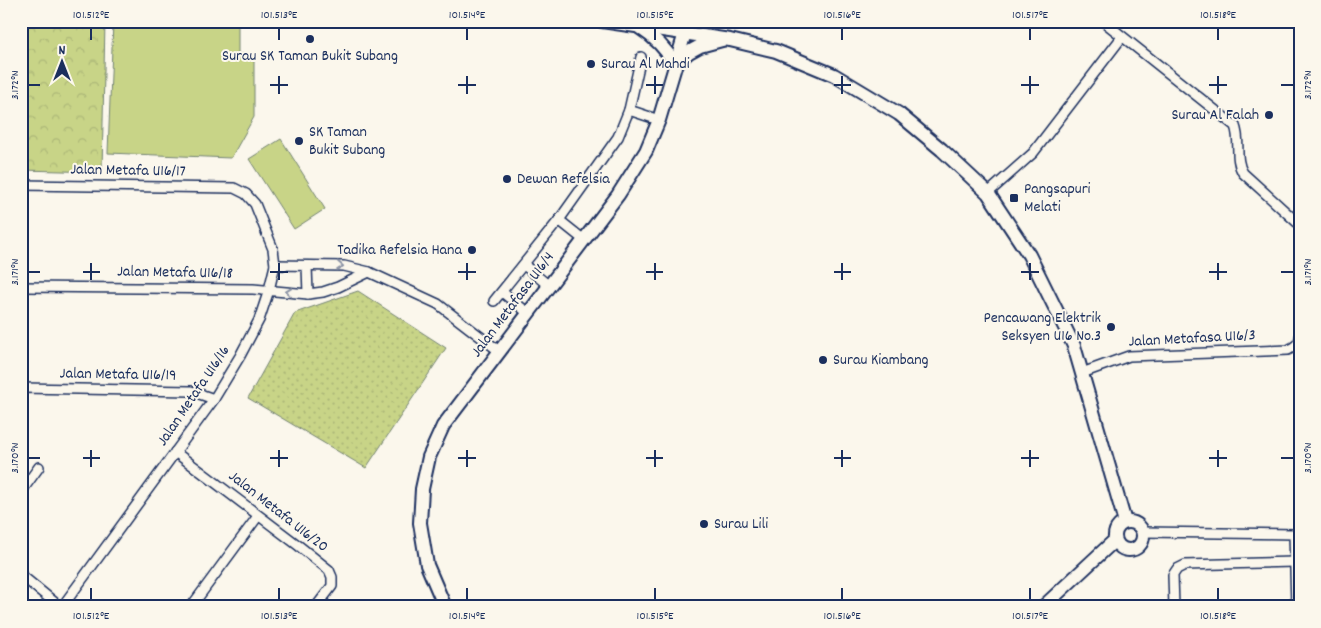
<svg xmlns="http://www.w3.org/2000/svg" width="1321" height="628" font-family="Dekko,sans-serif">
<defs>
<pattern id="grass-dots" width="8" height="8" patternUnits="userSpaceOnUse" patternTransform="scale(1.25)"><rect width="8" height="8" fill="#c8d487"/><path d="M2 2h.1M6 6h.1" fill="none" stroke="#abb677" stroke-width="1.8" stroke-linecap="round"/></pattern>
<pattern id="forest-crowns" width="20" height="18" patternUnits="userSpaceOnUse" patternTransform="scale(1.25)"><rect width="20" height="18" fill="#c8d487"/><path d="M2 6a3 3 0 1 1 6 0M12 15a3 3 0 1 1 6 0" fill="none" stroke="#abb677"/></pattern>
</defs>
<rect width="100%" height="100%" fill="#fbf7ec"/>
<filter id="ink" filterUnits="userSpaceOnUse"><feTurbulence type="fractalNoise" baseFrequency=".02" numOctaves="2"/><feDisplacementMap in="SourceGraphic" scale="10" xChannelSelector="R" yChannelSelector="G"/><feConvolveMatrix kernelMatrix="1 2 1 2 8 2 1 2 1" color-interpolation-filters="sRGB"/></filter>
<g filter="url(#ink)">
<polygon fill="url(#grass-dots)" stroke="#728272" points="358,291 446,348 366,468 248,398 295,313"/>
<polygon fill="url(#forest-crowns)" stroke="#728272" points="21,21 105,21 102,172 21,170"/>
<g fill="#c8d487" stroke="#728272">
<polygon points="113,21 238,21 238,54 254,54 254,117 231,158 108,153"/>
<polygon points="281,139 325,209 294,229 249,159"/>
</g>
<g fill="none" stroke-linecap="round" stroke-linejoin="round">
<g stroke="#1b2f5e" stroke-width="12">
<g id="street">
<path d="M1103,21L1235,126C1241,141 1234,159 1243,173L1300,225"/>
<polyline points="629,110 659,120"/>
<polyline points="21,185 234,188 246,194 255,204 273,249 275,265 269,290 259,320 240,356 214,399 62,607"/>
<polyline points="988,193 1033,153 1122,37"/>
<polyline points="559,220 584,240"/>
<polyline points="275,265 344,266 369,272 438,304 499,351"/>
<polyline points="524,265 549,286"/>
<polyline points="307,266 308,294"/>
<polyline points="21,287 253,289 308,294 323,292 338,287 369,272"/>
<polyline points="502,292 528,313"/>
<polyline points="494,301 559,220 618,137 629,110 641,57"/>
<path d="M1082,373L1129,356L1288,350C1294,347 1300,344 1300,337"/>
<polyline points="21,388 191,391 214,399"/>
<polyline points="175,452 299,546 329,570 332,577 332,586 316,607"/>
<polyline points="21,492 39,467"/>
<polyline points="1143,532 1294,534 1296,607"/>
<polyline points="21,575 60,607"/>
<polyline points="191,607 258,516"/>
<polyline points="1174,607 1173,575 1177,569 1185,565 1295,562"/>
</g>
</g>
<g stroke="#1b2f5e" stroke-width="16">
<g id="secondary">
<polyline points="602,21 730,40 776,51 834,75 899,114 942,150 988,193 1029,255 1074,346 1125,522"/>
<path d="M640,28C656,38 666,49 675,64L689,52L700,46L722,40"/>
<circle cx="1129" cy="536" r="14"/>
<polyline points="445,607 427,565 420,523 422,489 429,457 443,426 618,195 646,151 659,120 685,33"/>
<polyline points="1043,607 1115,540"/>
</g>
</g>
<use href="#street" stroke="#fbf7ec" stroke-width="9"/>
<use href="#secondary" stroke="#fbf7ec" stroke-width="12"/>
</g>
<defs><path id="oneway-chevron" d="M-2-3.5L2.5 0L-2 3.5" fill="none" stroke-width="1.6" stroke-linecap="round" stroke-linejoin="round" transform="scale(1.25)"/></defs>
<g stroke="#8b93a5">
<use href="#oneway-chevron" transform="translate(340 266) rotate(4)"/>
<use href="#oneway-chevron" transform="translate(289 292) rotate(-174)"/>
</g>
</g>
<path fill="none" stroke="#1b2f5e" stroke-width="2" d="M91,28V40M279,28V40M467,28V40M655,28V40M842,28V40M1030,28V40M1218,28V40M279,76V94M467,76V94M655,76V94M842,76V94M1030,76V94M1218,76V94M28,85H40M270,85H288M458,85H476M646,85H663M834,85H851M1021,85H1039M1209,85H1227M1281,85H1294M91,263V280M279,263V280M467,263V280M655,263V280M842,263V280M1030,263V280M1218,263V280M28,272H40M83,272H100M270,272H288M458,272H476M646,272H663M834,272H851M1021,272H1039M1209,272H1227M1281,272H1294M91,450V467M279,450V467M467,450V467M655,450V467M842,450V467M1030,450V467M1218,450V467M28,458H40M83,458H100M270,458H288M458,458H476M646,458H663M834,458H851M1021,458H1039M1209,458H1227M1281,458H1294M91,588V600M279,588V600M467,588V600M655,588V600M842,588V600M1030,588V600M1218,588V600"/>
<g fill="#1b2f5e" stroke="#fbf7ec" stroke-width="2">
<circle cx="310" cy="39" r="5"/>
<circle cx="591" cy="64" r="5"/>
<circle cx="1269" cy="115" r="5"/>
<circle cx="299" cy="141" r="5"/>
<circle cx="507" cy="179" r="5"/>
<rect x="1009" y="193" width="10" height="10" rx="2.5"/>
<circle cx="472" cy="250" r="5"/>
<circle cx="1111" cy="327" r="5"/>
<circle cx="823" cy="360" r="5"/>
<circle cx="704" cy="524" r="5"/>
</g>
<g text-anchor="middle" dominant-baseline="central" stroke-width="4" stroke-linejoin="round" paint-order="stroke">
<g font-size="16" fill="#1b2f5e" stroke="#fbf7ec" text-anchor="start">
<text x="310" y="56" text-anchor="middle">Surau SK Taman Bukit Subang</text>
<text x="601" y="64">Surau Al Mahdi</text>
<text x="1259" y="115" text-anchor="end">Surau Al Falah</text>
<text x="309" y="132">SK Taman<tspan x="309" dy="18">Bukit Subang</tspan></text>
<text x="517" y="179">Dewan Refelsia</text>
<text x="1024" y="189">Pangsapuri<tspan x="1024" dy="18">Melati</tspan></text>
<text x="462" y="250" text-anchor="end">Tadika Refelsia Hana</text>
<text x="1101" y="318" text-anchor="end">Pencawang Elektrik<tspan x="1101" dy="18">Seksyen U16 No.3</tspan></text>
<text x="833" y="360">Surau Kiambang</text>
<text x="714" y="524">Surau Lili</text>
</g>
<g font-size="16" fill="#1b2f5e" stroke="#fbf7ec">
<text transform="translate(128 171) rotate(1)">Jalan Metafa U16/17</text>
<text transform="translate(175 273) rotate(1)">Jalan Metafa U16/18</text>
<text transform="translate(513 305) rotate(-53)">Jalan Metafasa U16/4</text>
<text transform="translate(1192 339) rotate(-3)">Jalan Metafasa U16/3</text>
<text transform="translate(118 375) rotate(1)">Jalan Metafa U16/19</text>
<text transform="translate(194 396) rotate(-56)">Jalan Metafa U16/16</text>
<text transform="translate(278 512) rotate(38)">Jalan Metafa U16/20</text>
</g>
</g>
<rect width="1321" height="628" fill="none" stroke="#fbf7ec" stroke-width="55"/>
<g transform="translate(62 62)" stroke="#fbf7ec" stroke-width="4" paint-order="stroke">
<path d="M0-4L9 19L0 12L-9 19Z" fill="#1b2f5e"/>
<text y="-8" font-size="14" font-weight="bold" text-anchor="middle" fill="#1b2f5e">N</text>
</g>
<rect x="28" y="28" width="1266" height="572" fill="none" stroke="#1b2f5e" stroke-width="2"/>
<g font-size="12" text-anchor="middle" fill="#1b2f5e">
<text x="91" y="18">101.512°E</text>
<text x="279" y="18">101.513°E</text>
<text x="467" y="18">101.514°E</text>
<text x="655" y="18">101.515°E</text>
<text x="842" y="18">101.516°E</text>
<text x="1030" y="18">101.517°E</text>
<text x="1218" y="18">101.518°E</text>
<text transform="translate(14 85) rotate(-90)" y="4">3.172°N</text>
<text transform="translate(1307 85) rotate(-90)" y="4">3.172°N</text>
<text transform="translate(14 272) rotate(-90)" y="4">3.171°N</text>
<text transform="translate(1307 272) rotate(-90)" y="4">3.171°N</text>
<text transform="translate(14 458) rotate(-90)" y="4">3.170°N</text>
<text transform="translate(1307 458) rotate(-90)" y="4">3.170°N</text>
<text x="91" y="619">101.512°E</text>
<text x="279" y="619">101.513°E</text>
<text x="467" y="619">101.514°E</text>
<text x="655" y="619">101.515°E</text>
<text x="842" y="619">101.516°E</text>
<text x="1030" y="619">101.517°E</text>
<text x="1218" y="619">101.518°E</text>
</g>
</svg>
